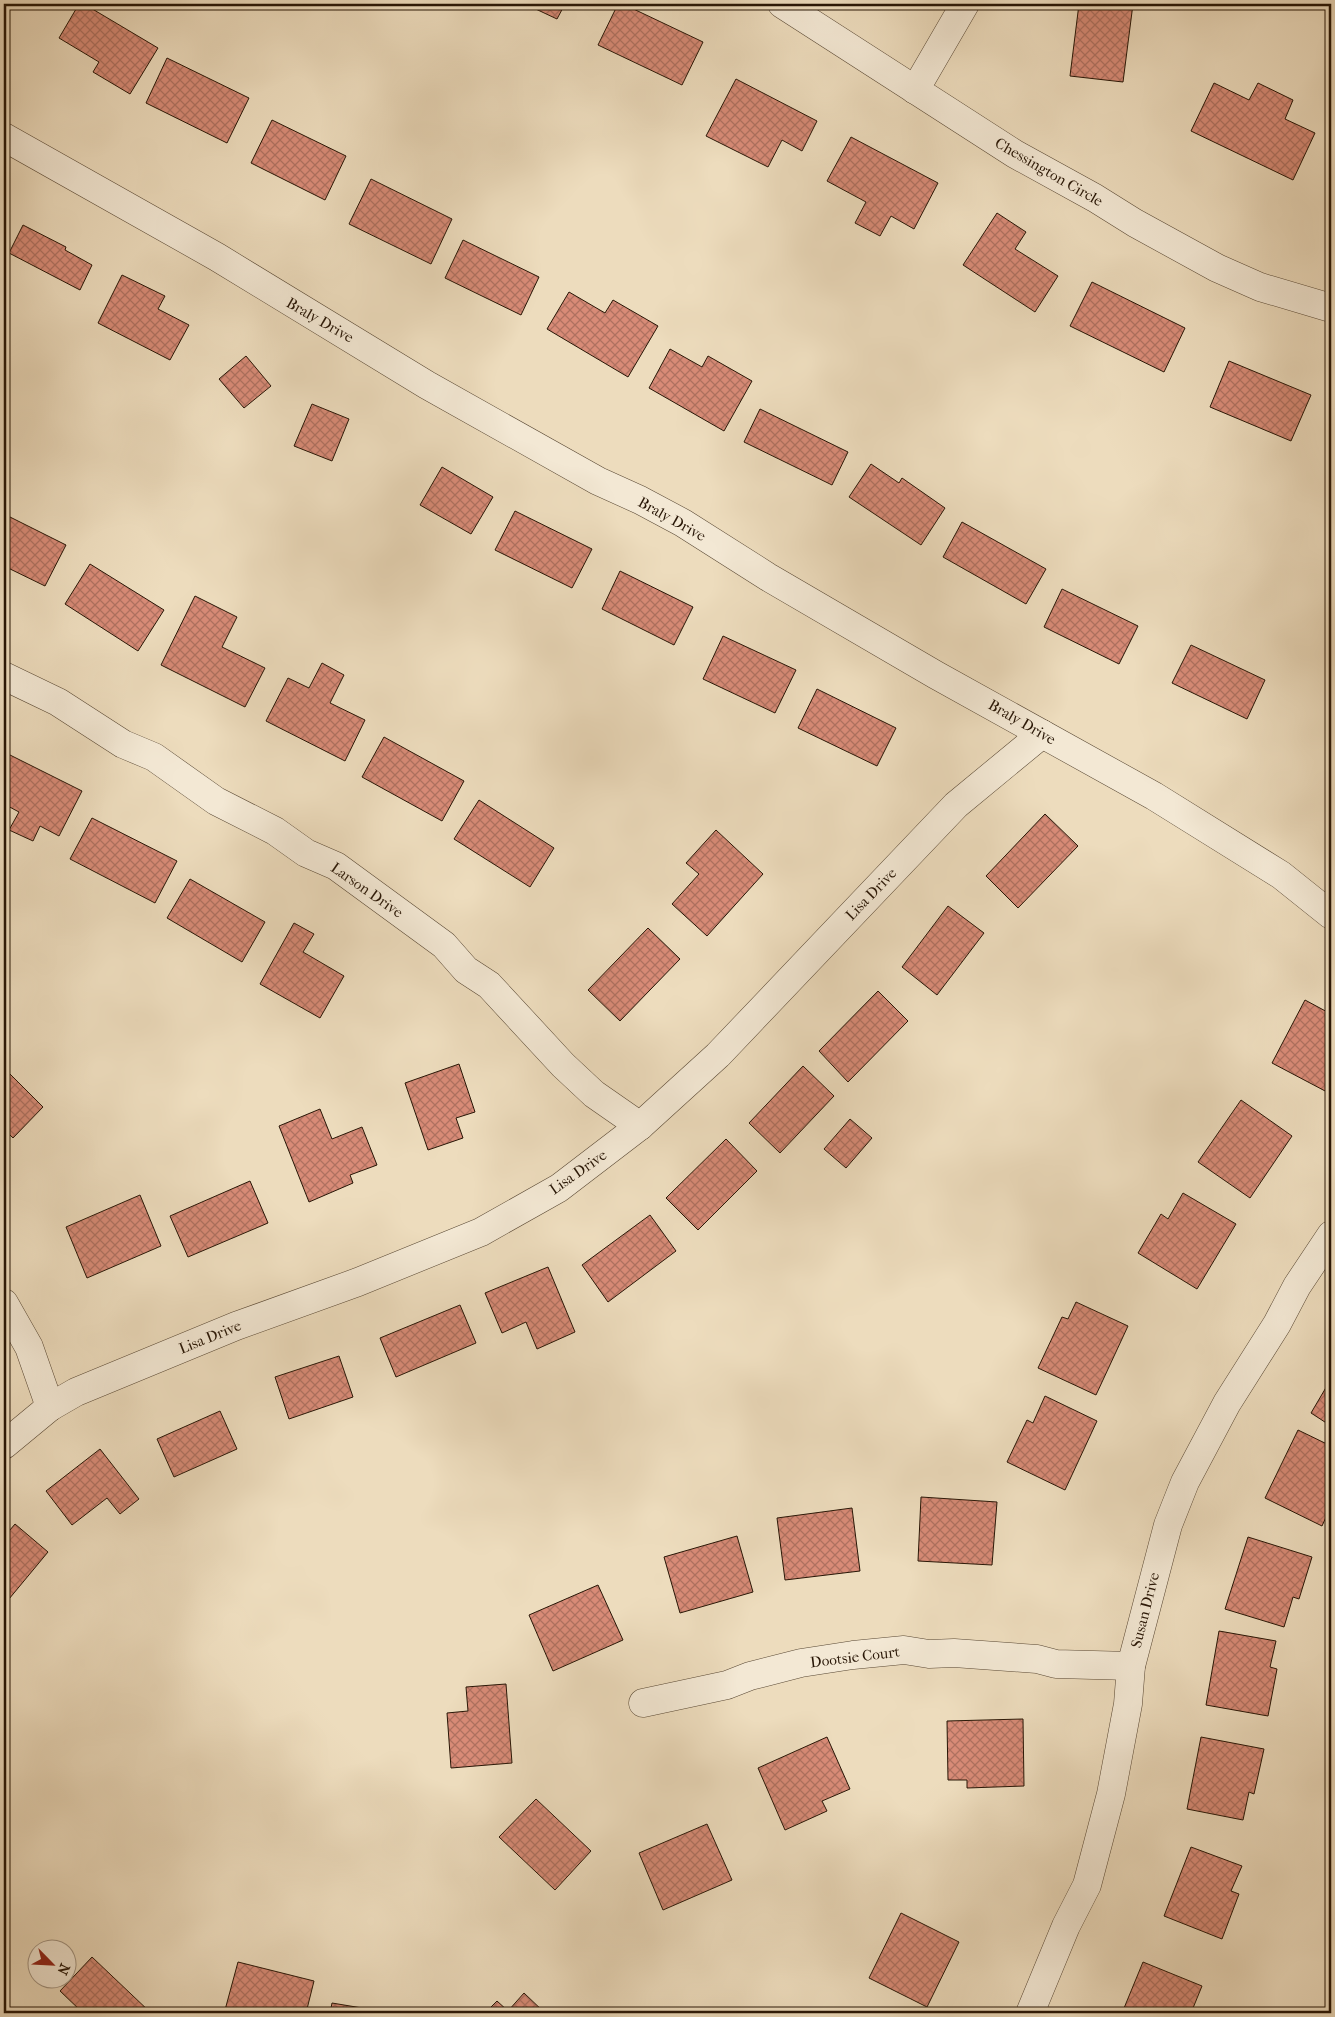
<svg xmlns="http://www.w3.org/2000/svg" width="1335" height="2017" font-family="'IM FELL French Canon',serif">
<defs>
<pattern id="building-cross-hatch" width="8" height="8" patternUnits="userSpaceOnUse" patternTransform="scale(1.25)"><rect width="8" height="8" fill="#d88b77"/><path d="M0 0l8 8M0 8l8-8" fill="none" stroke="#af7160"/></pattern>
</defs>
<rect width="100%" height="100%" fill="#eddcbd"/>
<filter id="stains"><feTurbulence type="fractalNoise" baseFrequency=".004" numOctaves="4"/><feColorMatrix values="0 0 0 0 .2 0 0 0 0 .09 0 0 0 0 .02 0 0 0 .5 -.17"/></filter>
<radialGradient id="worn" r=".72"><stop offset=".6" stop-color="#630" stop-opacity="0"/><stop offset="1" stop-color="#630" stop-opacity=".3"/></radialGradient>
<g fill="url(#building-cross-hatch)" stroke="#281606">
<polygon points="79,4 84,4 158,48 130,94 93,72 99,62 59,38"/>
<polygon points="525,4 565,4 557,19"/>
<polygon points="618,4 623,4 703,42 682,85 598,45"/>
<polygon points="1079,4 1133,4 1123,82 1070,76"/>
<polygon points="167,58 249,98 227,143 146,103"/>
<polygon points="736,79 817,121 802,151 782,140 768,167 706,136"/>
<polygon points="1214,83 1249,100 1258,83 1293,100 1285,119 1315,133 1293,180 1191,131"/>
<polygon points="272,120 346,156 325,200 251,163"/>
<polygon points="851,137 938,183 914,229 891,216 880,236 855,223 866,202 827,181"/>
<polygon points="371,179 452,219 431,264 349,224"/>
<polygon points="997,213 1026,232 1015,249 1058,276 1035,312 963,265"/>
<polygon points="23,225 66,247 65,250 92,265 80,290 9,253"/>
<polygon points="463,240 539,277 521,315 445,278"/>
<polygon points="122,275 165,296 158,309 189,325 170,360 98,323"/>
<polygon points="1092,282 1185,328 1164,372 1070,326"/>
<polygon points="569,292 605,313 613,300 658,326 628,377 547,329"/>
<polygon points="670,349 702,367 708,356 752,381 724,431 649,388"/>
<polygon points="246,356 271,386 244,408 219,379"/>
<polygon points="1229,361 1311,395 1291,441 1210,407"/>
<polygon points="312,404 349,419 332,461 294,446"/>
<polygon points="760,409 848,452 832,485 744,442"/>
<polygon points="871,464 899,483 902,478 945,508 921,545 849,497"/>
<polygon points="442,467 493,497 471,534 420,505"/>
<polygon points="515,511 592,549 572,588 495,550"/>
<polygon points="4,514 66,545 45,586 4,566"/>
<polygon points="962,522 1046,569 1026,604 943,557"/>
<polygon points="90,564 164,610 138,651 65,604"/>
<polygon points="620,571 693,607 674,645 602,609"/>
<polygon points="1062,589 1138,626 1119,664 1044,627"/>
<polygon points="195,596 237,617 222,647 265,668 245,707 161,665"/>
<polygon points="723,636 796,670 775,713 703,679"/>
<polygon points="1191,645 1265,680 1247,719 1172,683"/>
<polygon points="322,663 344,675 330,703 365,720 345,761 266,721 288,678 309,688"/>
<polygon points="817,689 896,728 877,766 798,728"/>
<polygon points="384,737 464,781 442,821 362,777"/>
<polygon points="4,752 82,791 59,836 40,826 33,841 9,830 19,812 4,804"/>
<polygon points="479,800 554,848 530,887 454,839"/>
<polygon points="1045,814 1078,846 1018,908 986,876"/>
<polygon points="92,818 177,861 155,903 70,859"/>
<polygon points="716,830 763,874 707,936 672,904 699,874 686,863"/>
<polygon points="190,879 265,922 242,962 167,918"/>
<polygon points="948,906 984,933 937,995 902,967"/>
<polygon points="294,923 314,934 303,952 344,976 320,1018 260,984"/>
<polygon points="648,928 680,959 620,1021 588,990"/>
<polygon points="878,991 908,1021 848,1082 819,1051"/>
<polygon points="1305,1000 1331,1014 1331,1083 1327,1092 1272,1063"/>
<polygon points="459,1064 475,1112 456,1118 463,1138 428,1150 405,1083"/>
<polygon points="803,1066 834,1096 780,1153 749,1123"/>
<polygon points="4,1068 43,1107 13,1138 4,1129"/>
<polygon points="1241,1100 1292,1136 1250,1198 1198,1162"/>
<polygon points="320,1109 332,1139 362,1127 377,1165 350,1175 353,1183 309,1202 279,1126"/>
<polygon points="850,1119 872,1138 846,1168 824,1149"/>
<polygon points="726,1139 757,1171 698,1230 666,1198"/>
<polygon points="250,1181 268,1223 188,1257 170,1216"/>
<polygon points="1183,1193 1236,1224 1197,1289 1138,1253 1161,1214 1168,1219"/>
<polygon points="140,1195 161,1246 87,1278 66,1227"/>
<polygon points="650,1215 676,1251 608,1302 582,1265"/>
<polygon points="548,1267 575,1332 537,1349 526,1322 502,1333 485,1293"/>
<polygon points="1076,1302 1128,1326 1096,1395 1038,1368 1062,1317 1068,1319"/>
<polygon points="460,1305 476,1343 396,1377 380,1338"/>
<polygon points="339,1356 353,1397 289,1419 275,1377"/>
<polygon points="1331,1379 1331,1426 1311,1413"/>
<polygon points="1045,1396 1097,1421 1065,1490 1007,1462 1027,1420 1033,1423"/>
<polygon points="220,1411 237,1449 174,1477 157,1439"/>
<polygon points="1298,1430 1331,1446 1331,1506 1322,1526 1265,1498"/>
<polygon points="100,1449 139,1499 120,1514 107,1498 72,1525 46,1491"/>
<polygon points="921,1497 997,1502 992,1565 918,1561"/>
<polygon points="852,1508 860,1571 785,1580 777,1518"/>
<polygon points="15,1524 48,1552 4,1605 4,1537"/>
<polygon points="737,1536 753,1592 680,1613 664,1557"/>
<polygon points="1248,1537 1312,1557 1299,1599 1293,1597 1284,1627 1225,1609"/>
<polygon points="598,1585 623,1640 553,1671 529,1615"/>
<polygon points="1219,1631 1276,1641 1270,1667 1277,1669 1268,1716 1206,1705"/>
<polygon points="506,1684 512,1763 451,1768 447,1713 468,1711 466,1687"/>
<polygon points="1023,1719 1024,1786 967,1788 967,1780 948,1780 947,1721"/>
<polygon points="827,1737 850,1789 822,1801 827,1811 785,1830 758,1768"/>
<polygon points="1201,1737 1264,1749 1254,1794 1249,1792 1243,1820 1187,1809"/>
<polygon points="536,1799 591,1851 555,1890 499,1837"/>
<polygon points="707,1824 732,1880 663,1910 639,1853"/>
<polygon points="1191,1847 1242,1866 1231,1891 1239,1894 1222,1939 1164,1916"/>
<polygon points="901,1913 959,1942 927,2007 869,1978"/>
<polygon points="92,1957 151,2013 83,2013 60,1991"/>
<polygon points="238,1962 314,1981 306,2013 240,2013 225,2010"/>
<polygon points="1143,1962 1202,1986 1191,2013 1122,2013"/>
<polygon points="524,1993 545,2013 485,2013 497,2001 508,2011"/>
<polygon points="332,2003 392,2013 330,2013"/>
</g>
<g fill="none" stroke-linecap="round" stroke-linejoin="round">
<g stroke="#594834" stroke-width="29">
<g id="minor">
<polyline points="782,4 1015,154 1095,198 1135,223 1217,268 1260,287 1331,308"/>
<polyline points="915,90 965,4"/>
<polyline points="4,137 217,257 427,385 598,481 640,500 683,523 768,577 936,675 1154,796 1281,875 1331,915"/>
<polyline points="4,676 58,702 123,744 154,757 216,801 275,831 306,853 336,866 444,945 466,970 489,985 563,1065 594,1094 640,1126"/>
<polyline points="4,1303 29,1347 50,1407"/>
<polyline points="4,1445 50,1407 76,1392 236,1326 358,1282 481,1232 559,1188 640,1126 718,1055 956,805 1042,734"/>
<polyline points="643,1703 727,1685 750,1676 801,1663 853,1655 904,1650 929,1654 954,1653 1037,1659 1056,1664 1131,1666"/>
<polyline points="1030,2013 1066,1926 1087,1885 1111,1794 1128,1704 1131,1666 1168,1525 1185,1482 1227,1403 1277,1324 1297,1286 1331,1235"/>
</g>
</g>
<use href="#minor" stroke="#f3e8d4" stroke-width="28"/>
</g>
<g text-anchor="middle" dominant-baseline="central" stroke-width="4" stroke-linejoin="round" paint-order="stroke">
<g font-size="15" fill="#281606" stroke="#f3e8d4">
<text transform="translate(1049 172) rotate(30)">Chessington Circle</text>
<text transform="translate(320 320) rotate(30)">Braly Drive</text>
<text transform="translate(672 519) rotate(29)">Braly Drive</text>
<text transform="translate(1022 722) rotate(30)">Braly Drive</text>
<text transform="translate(367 890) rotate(35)">Larson Drive</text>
<text transform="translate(871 894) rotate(-46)">Lisa Drive</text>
<text transform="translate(578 1172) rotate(-35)">Lisa Drive</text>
<text transform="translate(210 1337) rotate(-22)">Lisa Drive</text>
<text transform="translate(1145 1610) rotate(-76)">Susan Drive</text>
<text transform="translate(855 1657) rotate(-7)">Dootsie Court</text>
</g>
</g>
<rect width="1335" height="2017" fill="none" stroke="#eddcbd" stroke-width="20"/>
<rect x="5" y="5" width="1325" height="2007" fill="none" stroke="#281606" stroke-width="2.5"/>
<rect x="10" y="10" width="1315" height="1997" fill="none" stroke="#281606"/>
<g transform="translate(52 1964) rotate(114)"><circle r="24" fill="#f3e8d4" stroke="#a29482"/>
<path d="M0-4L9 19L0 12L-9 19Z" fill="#8f2418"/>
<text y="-8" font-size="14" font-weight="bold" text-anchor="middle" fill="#281606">N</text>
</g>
<rect width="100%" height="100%" filter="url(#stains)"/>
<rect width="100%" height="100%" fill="url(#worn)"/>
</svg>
